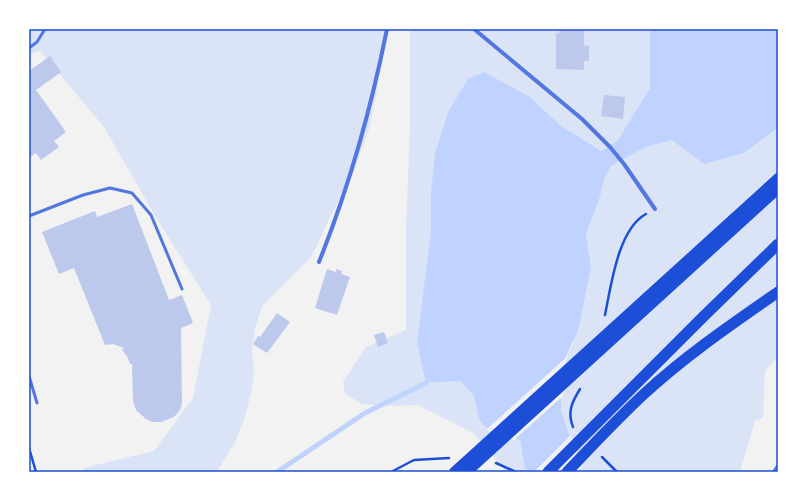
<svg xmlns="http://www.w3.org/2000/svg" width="807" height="501" font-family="'Source Serif 4',serif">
<rect width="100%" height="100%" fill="#f2f2f2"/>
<g fill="#dbe4f7">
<polygon points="29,29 388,29 370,126 353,174 330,217 312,256 262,306 255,328 252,351 254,373 251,393 244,420 235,442 217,472 84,472 83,468 154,451 193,398 211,305 155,216 104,127 40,51 29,55"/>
<polygon points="410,29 650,29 650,88 617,141 600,151 560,125 530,97 431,193 432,232 426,383 460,381 474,396 479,419 486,428 520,440 525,468 536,472 506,472 473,433 418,405 388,406 362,404 345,394 343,382 366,347 406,330 406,226 410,126"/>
<polygon points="778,128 778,357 765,371 763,418 755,421 740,472 581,472 561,410 561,367 573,344 591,267 586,234 600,197 604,179 611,166 646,147 672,140 744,153"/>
</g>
<polygon fill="#bfd3fe" points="650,29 778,29 778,128 744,153 704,164 672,140 646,147 611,166 604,179 600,197 586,234 591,267 578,331 561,367 561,410 581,472 536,472 525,469 520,440 486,428 479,419 474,396 460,381 426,383 417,342 431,232 431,193 435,154 448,112 468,79 484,72 530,97 560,125 601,151 617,141 650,88"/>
<g fill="#f2f2f2">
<polygon points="569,355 563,367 563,396 514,440 486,430"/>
<polygon points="571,435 582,468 577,472 534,472"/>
</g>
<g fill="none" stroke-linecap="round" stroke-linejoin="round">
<polyline stroke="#bfd3fe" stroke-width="5" points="277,472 365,413 426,383"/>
</g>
<g fill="#bdc9ec">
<polygon points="559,29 584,30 584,45 589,46 589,61 584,61 584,70 556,69 556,33 559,33"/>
<polygon points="50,56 61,72 36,90 66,132 54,141 59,147 41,160 36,153 29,158 29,71"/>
<polygon points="604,95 625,97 623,119 601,116"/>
<polygon points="132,204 169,300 182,295 193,323 181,328 182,404 180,410 174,417 161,422 152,422 146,419 136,410 133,401 132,364 130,364 127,356 122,350 124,348 113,344 105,345 74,268 59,274 42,232 95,211 97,217"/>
<polygon points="327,269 336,272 336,269 342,271 341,274 350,277 337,315 315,308"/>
<polygon points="277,313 290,322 267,353 253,344 258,336 260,337"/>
<polygon points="384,332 388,343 378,347 374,335"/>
</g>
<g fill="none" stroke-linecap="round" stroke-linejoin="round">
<g stroke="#1d4ed8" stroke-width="2.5">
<path d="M605,315C611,286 618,229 646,214"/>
<path d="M573,427C567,412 572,402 580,389"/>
<polyline points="29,448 36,472"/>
<polyline points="602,457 617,472"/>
<polyline points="496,463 516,472"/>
<polyline points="391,472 414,460 449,458"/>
</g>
<g stroke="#5277de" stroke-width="3">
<polyline points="29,48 37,42 45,29"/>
<polyline points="29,216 83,195 110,188 132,193 151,215 182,289"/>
<polyline points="29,376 37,403"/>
</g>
<g stroke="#5277de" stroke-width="4">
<polyline points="474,29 582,119 610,147 624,164 655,209"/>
<path d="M319,262C349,187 371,109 387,29"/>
<polyline points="774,472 778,466"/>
</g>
<g stroke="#1d4ed8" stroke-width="10">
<polyline points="454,472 778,178"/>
<polyline points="467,472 778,189"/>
</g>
<g stroke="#1d4ed8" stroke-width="11">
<polyline points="548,472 704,316 778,244"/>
<path d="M567,472C592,446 617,419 644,394C685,356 732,324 778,292"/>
</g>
</g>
<rect width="807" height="501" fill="none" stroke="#ffffff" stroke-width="60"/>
<rect x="30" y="30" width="747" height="441" fill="none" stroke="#1d4ed8" stroke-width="1.5"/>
</svg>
